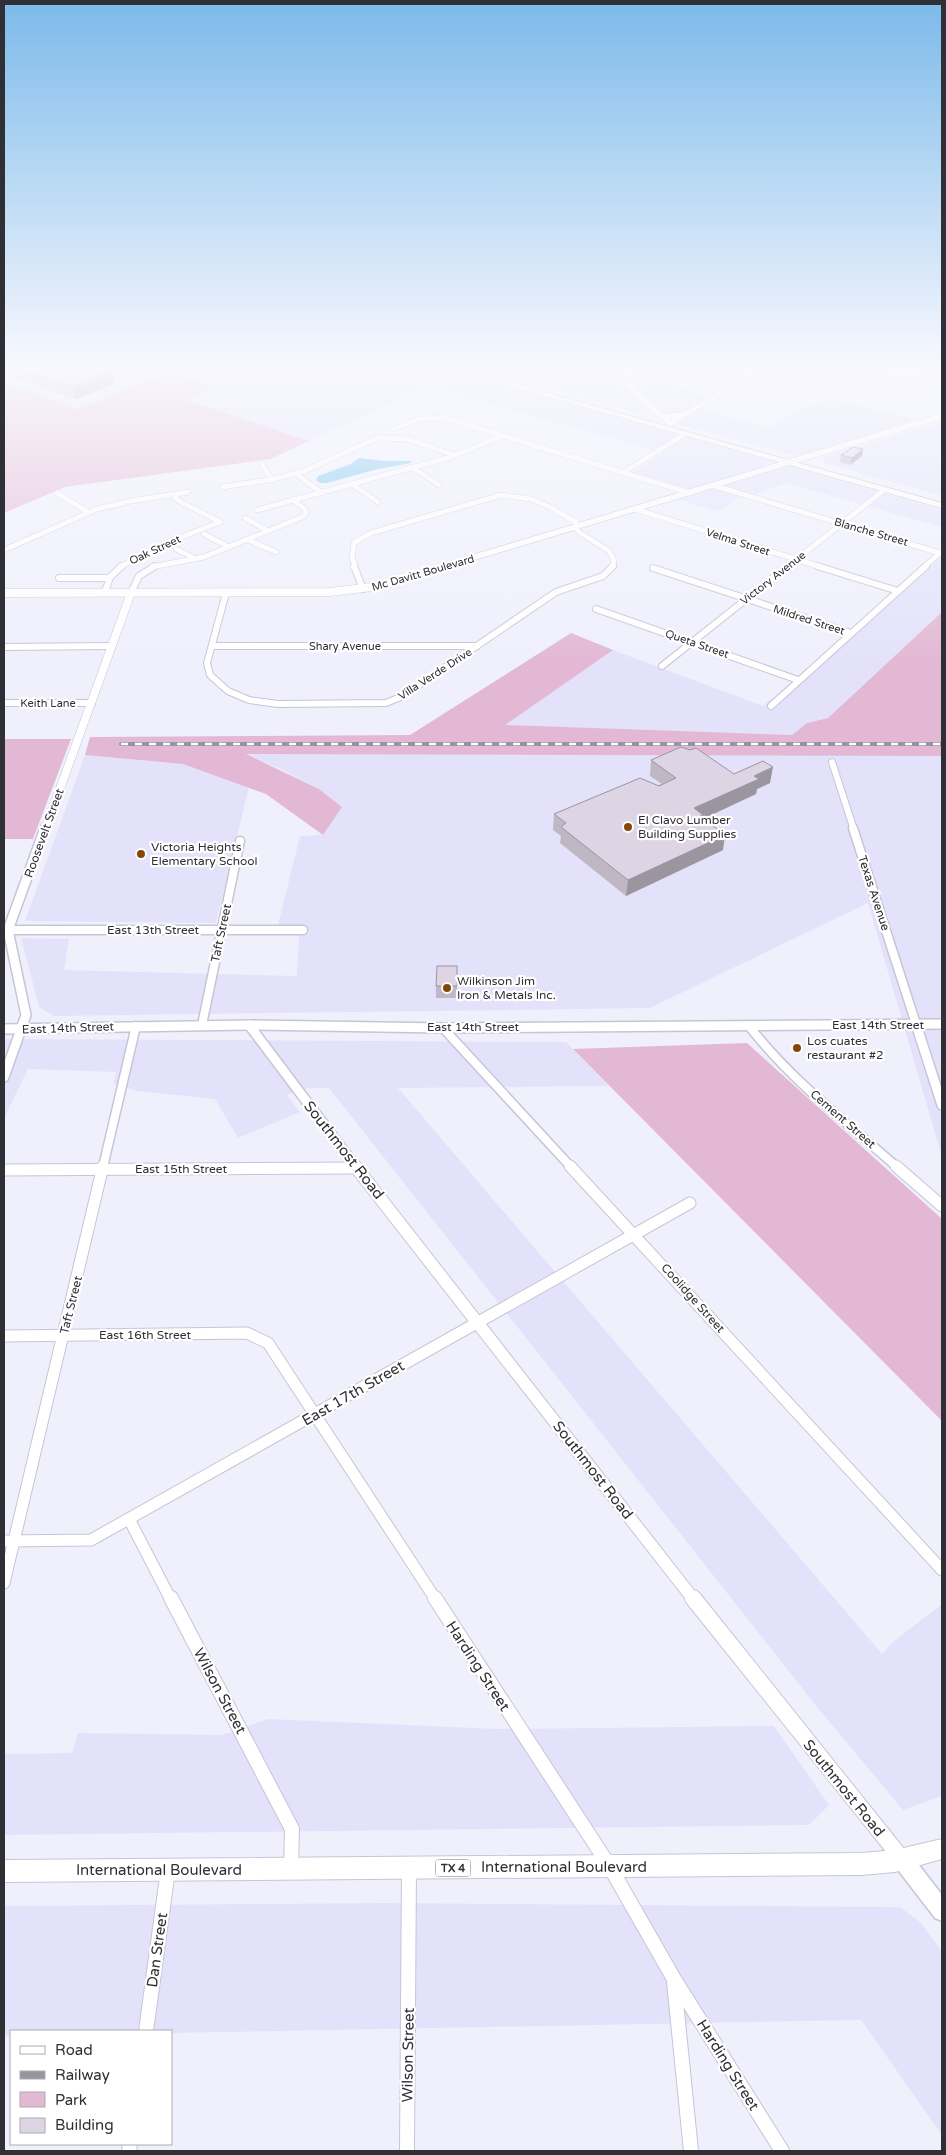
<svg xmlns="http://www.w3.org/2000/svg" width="946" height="2155" font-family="'Varela Round',sans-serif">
<rect width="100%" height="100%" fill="#f0f0fd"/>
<g fill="#e3e2fa">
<polygon points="4,362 419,362 770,461 768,464 682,492 627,476 663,453 427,386 309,441 186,400 215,388 167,373 78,409 4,382"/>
<polygon points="455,362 597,362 651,414 643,414"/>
<polygon points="649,374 705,397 690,406 769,427 799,411 832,399 916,420 797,456 679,425 633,383"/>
<polygon points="942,422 942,496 825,463 823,457"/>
<polygon points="788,466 942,510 942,527 786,483 754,495 744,493 718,512 677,499"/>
<polygon points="942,556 942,612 828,718 807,723 792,735 504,725 613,650 763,706"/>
<polygon points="574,752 942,756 942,1157 868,903 650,1008 54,1016 39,1007 21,938 69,939 64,970 297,976 299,936 301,925 278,925 300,836 323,835 342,807 319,789 279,768 244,754"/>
<polygon points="85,755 183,764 249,787 216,923 25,921"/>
<polygon points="4,1039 566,1042 609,1086 398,1088 882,1654 893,1642 942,1604 942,1796 903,1810 817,1707 329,1088 307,1088 287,1095 300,1112 238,1138 215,1099 137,1091 114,1084 116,1072 28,1069 4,1118"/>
<polygon points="268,1719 498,1729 774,1726 829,1805 809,1825 4,1835 4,1754 72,1753 78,1733 222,1735"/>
<polygon points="385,1903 900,1907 920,1922 942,1951 942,2135 861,2020 171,2033 11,2031 11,2035 4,2036 4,1906"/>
</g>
<g fill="#e3b8d4">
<polygon points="167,373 216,387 187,400 309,441 270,459 65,487 4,513 4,382 78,409"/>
<polygon points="942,612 942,756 246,754 319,789 342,807 323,835 266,794 183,764 85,755 90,737 410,735 571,633 613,650 505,725 792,735 807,723 828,718"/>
<polygon points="4,739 71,739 33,839 4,839"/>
<polygon points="747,1043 942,1219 942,1421 573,1049"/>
</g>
<polygon fill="#7ac4ee" points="359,458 384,461 411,461 411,463 378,469 327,483 320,483 316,480 318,476 351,464"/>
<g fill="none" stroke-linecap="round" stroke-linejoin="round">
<g stroke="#c6c5d5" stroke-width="6">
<g id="minor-far4">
<polyline points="859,362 942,382"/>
<polyline points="621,378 650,362"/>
<polyline points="670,424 769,362"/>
<polyline points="394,429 418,419 445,418 690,493"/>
<polyline points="262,464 272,480"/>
<polyline points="413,468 439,485"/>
<polyline points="624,472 685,434"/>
<polyline points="296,474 322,493"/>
<polyline points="352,484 378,502"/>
<polyline points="715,486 940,553"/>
<polyline points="222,487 269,480 302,472 377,438 407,439 457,456"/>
<polyline points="57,493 88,512"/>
<polyline points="173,495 179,501 220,522"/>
<polyline points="635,509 821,567"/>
<polyline points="257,510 451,457 502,436"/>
<polyline points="245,518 268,531"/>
<polyline points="204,534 229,547"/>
<polyline points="248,540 276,552"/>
<polyline points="176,549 196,559"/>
<polyline points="4,550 97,509 131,501 188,492"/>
<polyline points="120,567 164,544 220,522"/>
<polyline points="152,567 204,557 302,517 306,514 305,509 293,500"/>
<polyline points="353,567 355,564 352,559 354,543 371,533 501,495 531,499 550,507 576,522 576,528 579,532 609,551 614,561 612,567"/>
<polyline points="787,567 884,490"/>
<polyline points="924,567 942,551"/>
</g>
</g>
<g stroke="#c6c5d5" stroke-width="8">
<g id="minor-far3">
<polyline points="354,566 363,589"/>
<polyline points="817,566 898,591"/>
<polyline points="653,568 851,633"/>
<polyline points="59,578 109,578"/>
<polyline points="105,592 110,577 122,566"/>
<polyline points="131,593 139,576 155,566"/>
<polyline points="226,593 207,663 210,675 228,691 249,700 278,704 386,703 403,696 556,592 603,576 613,566"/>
<polyline points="596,609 798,680"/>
<polyline points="212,646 477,646"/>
<polyline points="4,647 111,646"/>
<polyline points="662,666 788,566"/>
<polyline points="4,703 92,703"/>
<polyline points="771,706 926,566"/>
<polyline points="832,762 854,830"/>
</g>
</g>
<g stroke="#c6c5d5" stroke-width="11">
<g id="minor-far2">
<polyline points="853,828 916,1024"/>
<polyline points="8,930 303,930"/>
<polyline points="202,1025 240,841"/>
<path d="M749,1026C791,1080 846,1122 897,1167"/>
<polyline points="443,1028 571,1167"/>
<polyline points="103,1167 136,1026"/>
</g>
</g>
<g stroke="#c6c5d5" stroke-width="13">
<g id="minor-far1">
<polyline points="570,1166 942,1570"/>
<polyline points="896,1166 942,1206"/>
<polyline points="4,1170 357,1168"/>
<polyline points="4,1336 247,1333 268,1343 436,1600"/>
<polyline points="129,1519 171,1600"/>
<polyline points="4,1541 91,1540 690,1203"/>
<polyline points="4,1583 103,1166"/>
</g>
</g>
<g stroke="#c6c5d5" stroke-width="16">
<g id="minor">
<polyline points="171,1598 292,1829 291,1868"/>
<polyline points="435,1598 610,1867 674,1979 782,2151"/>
<polyline points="674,1982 691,2151"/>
<polyline points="146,2031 168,1870"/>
<polyline points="129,2151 130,2144"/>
<polyline points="407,2151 409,1868"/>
</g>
</g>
<g stroke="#c6c5d5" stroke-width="7">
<g id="tertiary-far4">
<polyline points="603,362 670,424"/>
<polyline points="663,417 682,415"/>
<polyline points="442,567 942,416"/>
</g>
</g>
<g stroke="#c6c5d5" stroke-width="9">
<g id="tertiary-far3">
<polyline points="4,593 330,592 380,586 447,566"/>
<polyline points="45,830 131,593"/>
</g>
</g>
<g stroke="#c6c5d5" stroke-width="12">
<g id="tertiary-far2">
<polyline points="916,1024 942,1105"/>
<polyline points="249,1025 356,1167"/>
<polyline points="4,1029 249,1025 443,1028 942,1024"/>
<polyline points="4,1077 26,1015 8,930 45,828"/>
</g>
</g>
<g stroke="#c6c5d5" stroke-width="14">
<polyline id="tertiary-far1" points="355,1166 694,1600"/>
</g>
<g stroke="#c6c5d5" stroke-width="18">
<polyline id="tertiary" points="693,1598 902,1859"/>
</g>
<g stroke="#c6c5d5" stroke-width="3">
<polygon id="secondary" points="902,1849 909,1852 942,1895 942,1921 935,1918 895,1866 892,1859 895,1852"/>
</g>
<g stroke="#c6c5d5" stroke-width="2">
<g id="primary">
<polygon points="425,362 436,362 942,503 942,508"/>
<polygon points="942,1839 942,1859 895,1872 862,1875 4,1882 4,1860 862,1853 895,1850"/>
</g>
</g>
<use href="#minor-far4" stroke="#fff" stroke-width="5"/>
<use href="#minor-far3" stroke="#fff" stroke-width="6"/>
<use href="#minor-far2" stroke="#fff" stroke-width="8"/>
<use href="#minor-far1" stroke="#fff" stroke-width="11"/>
<use href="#minor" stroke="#fff" stroke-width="14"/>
<use href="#tertiary-far4" stroke="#fff" stroke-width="5.5"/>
<use href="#tertiary-far3" stroke="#fff" stroke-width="8"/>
<use href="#tertiary-far2" stroke="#fff" stroke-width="9"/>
<use href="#tertiary-far1" stroke="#fff" stroke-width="12"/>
<use href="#tertiary" stroke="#fff" stroke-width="16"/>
<use href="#secondary" fill="#fff" fill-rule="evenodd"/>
<use href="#primary" fill="#fff" fill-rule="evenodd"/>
<g stroke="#9696a0" stroke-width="4">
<polyline id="rail" points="121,744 942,744"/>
</g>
<use href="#rail" stroke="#fff" stroke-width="2.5" stroke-dasharray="7" stroke-linecap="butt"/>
</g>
<g fill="#bfb7c4">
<polygon points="4,362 114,384 75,399 4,374"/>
<polygon points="841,455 862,456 850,465 840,462"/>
<polygon points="651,760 734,774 770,783 757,789 756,794 703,818 723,850 626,896 560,843 561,836 553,830 554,814 662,784 650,776"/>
<polygon points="457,966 457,998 436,998 436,986"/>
</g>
<g fill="#9b95a0">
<polygon points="112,371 114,384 75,399 73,386"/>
<polygon points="863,449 862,456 850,465 852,458"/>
<polygon points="773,767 770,783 757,789 756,794 703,819 701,830 694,808 754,776"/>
<polygon points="725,835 723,850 626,896 628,880"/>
</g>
<g fill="#ded5e4" stroke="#9b95a0">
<polygon points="4,362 85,362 112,371 73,386 4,363"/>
<polygon points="853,447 863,449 852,458 841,455"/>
<polygon points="681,747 690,750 696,748 734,774 763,761 773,767 754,776 759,779 694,808 703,815 700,816 725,835 628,880 561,827 566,823 554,814 640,778 659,786 676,778 651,760"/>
<polygon points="437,966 457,966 457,986 436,986"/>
</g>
<linearGradient id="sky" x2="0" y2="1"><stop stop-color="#7cbaea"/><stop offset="0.55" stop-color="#f8f8fe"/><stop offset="1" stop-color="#f8f8fe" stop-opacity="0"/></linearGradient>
<rect width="946" height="664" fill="url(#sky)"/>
<g fill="#86470b" stroke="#fff" stroke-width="2">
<circle cx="628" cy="827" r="5"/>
<circle cx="141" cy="854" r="5"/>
<circle cx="447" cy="988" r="5"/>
<circle cx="797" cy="1048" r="5"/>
</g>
<g text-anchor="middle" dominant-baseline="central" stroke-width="4.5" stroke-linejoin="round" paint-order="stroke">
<g font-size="11" fill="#2f2f36" stroke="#fff">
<text transform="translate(871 532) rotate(16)">Blanche Street</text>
<text transform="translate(738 542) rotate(18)">Velma Street</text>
<text transform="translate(155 550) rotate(-25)">Oak Street</text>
<text transform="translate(423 573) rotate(-16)">Mc Davitt Boulevard</text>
<text transform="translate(773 578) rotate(-38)">Victory Avenue</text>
<text transform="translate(809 620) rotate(18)">Mildred Street</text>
<text transform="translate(697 644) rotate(19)">Queta Street</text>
<text x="345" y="646">Shary Avenue</text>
<text transform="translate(435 674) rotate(-33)">Villa Verde Drive</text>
<text x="48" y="703">Keith Lane</text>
</g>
<rect fill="#fff" stroke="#6d6d72" stroke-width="1" x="435.5" y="1859.5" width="35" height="17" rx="4"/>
<g font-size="11" font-weight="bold" fill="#2f2f36">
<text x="453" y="1868">TX 4</text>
</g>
<g font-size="12" fill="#2f2f36" stroke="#fff" text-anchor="start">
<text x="638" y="820">El Clavo Lumber<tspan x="638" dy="14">Building Supplies</tspan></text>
<text x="151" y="847">Victoria Heights<tspan x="151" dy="14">Elementary School</tspan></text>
<text x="457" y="981">Wilkinson Jim<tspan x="457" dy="14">Iron &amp; Metals Inc.</tspan></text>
<text x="807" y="1041">Los cuates<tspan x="807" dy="14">restaurant #2</tspan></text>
</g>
<g font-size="12" fill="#2f2f36" stroke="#fff">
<text transform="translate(44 833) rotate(-70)">Roosevelt Street</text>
<text transform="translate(874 893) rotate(72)">Texas Avenue</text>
<text x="153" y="930">East 13th Street</text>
<text transform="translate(221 933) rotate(-78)">Taft Street</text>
<text x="878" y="1025">East 14th Street</text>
<text x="473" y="1027">East 14th Street</text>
<text transform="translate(68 1028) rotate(-2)">East 14th Street</text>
<text transform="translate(843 1119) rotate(41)">Cement Street</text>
<text x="181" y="1169">East 15th Street</text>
<text transform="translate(693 1298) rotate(48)">Coolidge Street</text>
<text transform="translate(71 1305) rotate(-76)">Taft Street</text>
<text x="145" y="1335">East 16th Street</text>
</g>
<g font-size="15" fill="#2f2f36" stroke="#fff">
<text transform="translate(344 1150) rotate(52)">Southmost Road</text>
<text transform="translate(353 1393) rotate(-30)">East 17th Street</text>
<text transform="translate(593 1470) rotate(52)">Southmost Road</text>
<text transform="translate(478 1666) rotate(57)">Harding Street</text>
<text transform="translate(220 1691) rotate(62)">Wilson Street</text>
<text transform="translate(844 1788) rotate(51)">Southmost Road</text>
<text x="564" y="1867">International Boulevard</text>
<text x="159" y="1870">International Boulevard</text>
<text transform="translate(157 1950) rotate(-82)">Dan Street</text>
<text transform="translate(408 2055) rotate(-89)">Wilson Street</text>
<text transform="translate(728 2065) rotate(58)">Harding Street</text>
</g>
</g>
<rect width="946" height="2155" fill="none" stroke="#2f2f36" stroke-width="10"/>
<rect x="10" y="2030" width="162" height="115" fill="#ffffff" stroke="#acacaf"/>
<rect x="20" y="2046" width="25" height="8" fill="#ffffff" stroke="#acacaf"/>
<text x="55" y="2055" font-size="15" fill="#2f2f36">Road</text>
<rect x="20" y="2071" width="25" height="8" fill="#9696a0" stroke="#acacaf"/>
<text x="55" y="2080" font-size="15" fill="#2f2f36">Railway</text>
<rect x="20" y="2092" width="25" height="15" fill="#e3b8d4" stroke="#acacaf"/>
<text x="55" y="2105" font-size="15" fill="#2f2f36">Park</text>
<rect x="20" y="2118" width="25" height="15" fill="#ded5e4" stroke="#acacaf"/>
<text x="55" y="2130" font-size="15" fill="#2f2f36">Building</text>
</svg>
